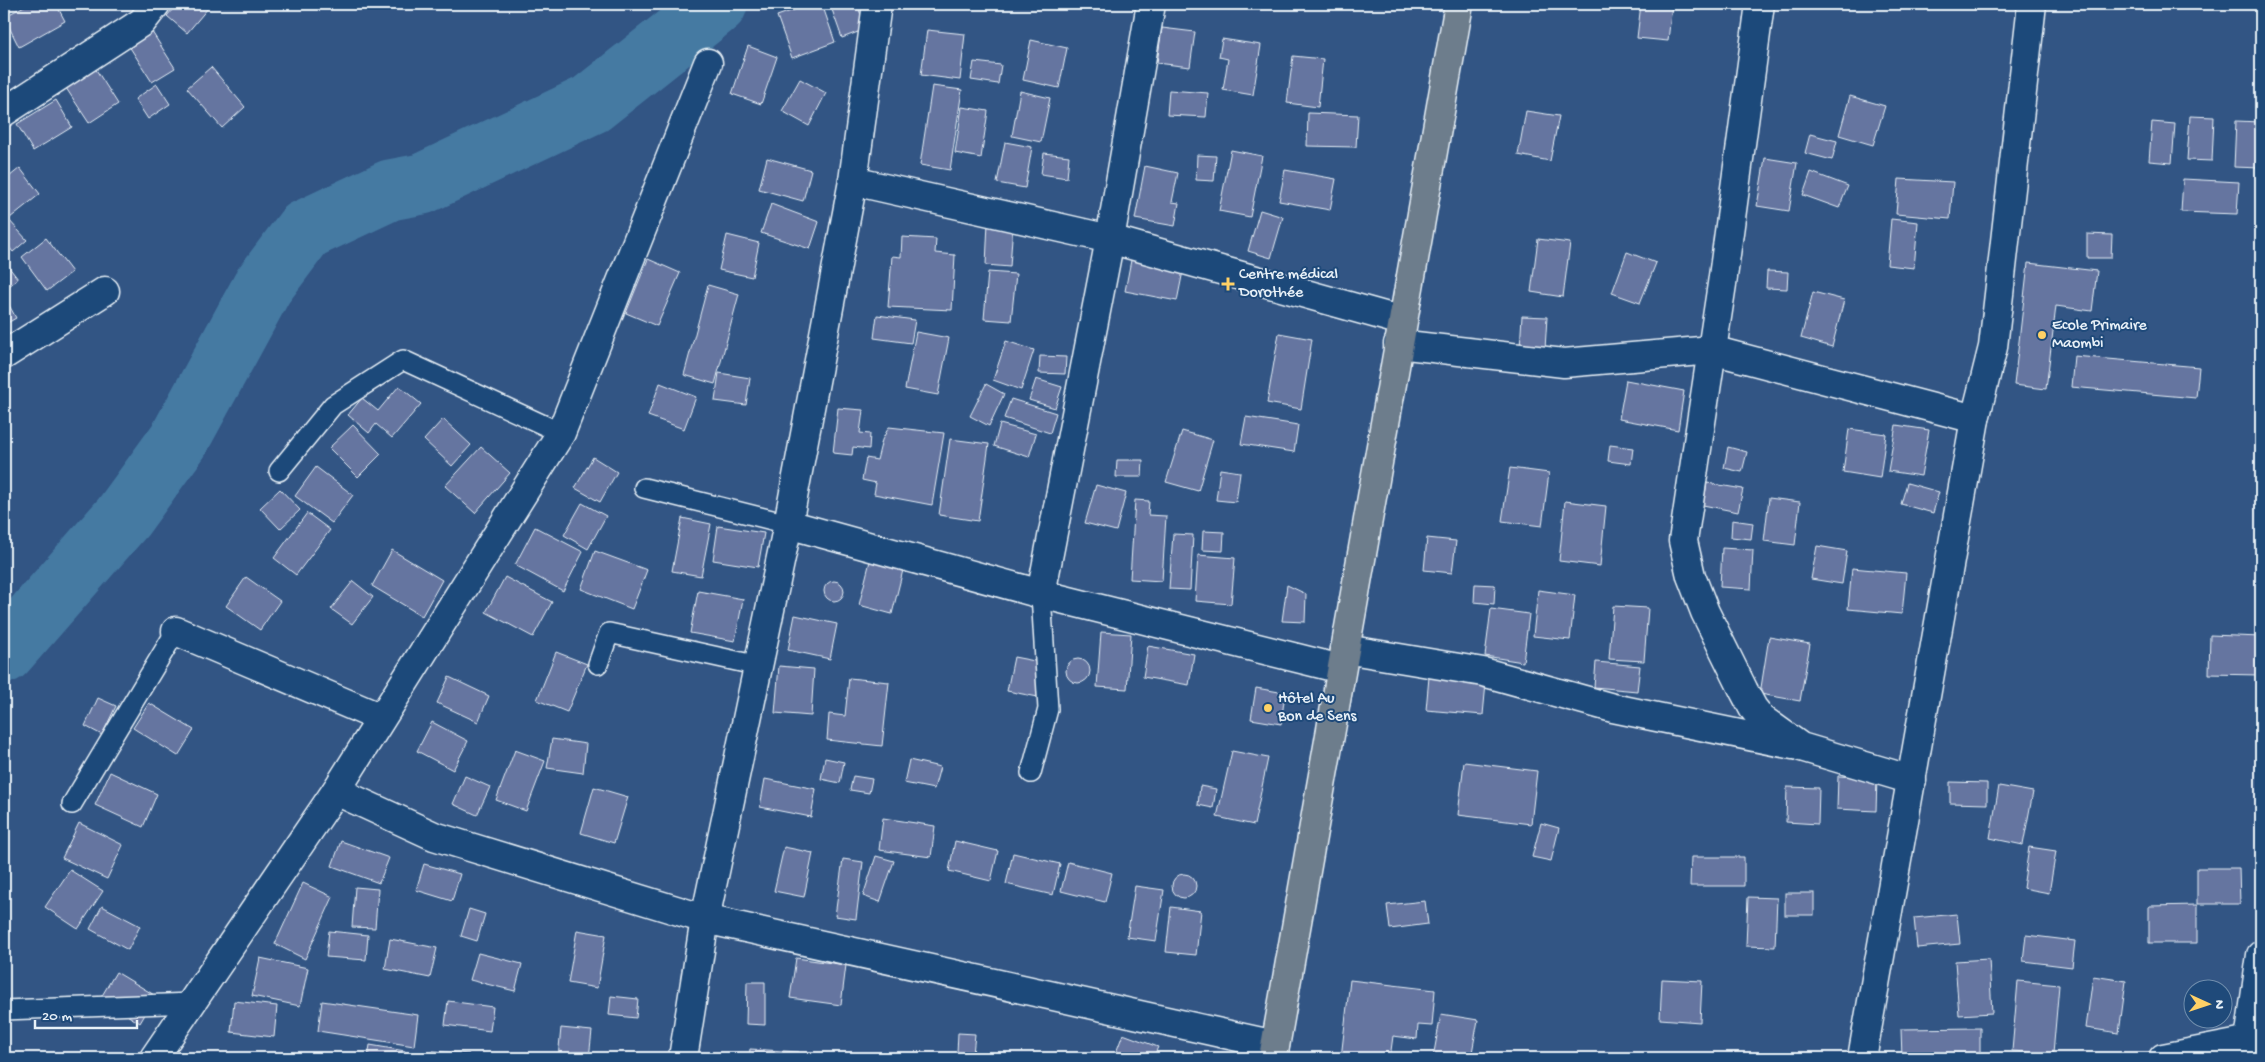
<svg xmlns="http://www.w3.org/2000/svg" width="2265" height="1062" font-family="'Gochi Hand',sans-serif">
<rect width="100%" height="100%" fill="#325584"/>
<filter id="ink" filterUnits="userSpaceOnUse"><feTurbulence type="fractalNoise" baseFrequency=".02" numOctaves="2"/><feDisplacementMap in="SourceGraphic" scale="10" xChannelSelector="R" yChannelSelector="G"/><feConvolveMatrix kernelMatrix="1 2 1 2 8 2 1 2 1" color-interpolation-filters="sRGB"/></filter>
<g filter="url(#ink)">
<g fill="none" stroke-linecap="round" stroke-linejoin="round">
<polyline stroke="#457aa2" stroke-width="61" points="4,653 123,517 179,440 263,286 305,230 390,190 422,184 591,104 717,4"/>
</g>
<g fill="#6574a0" stroke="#e8f1f8">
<polygon points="28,4 56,4 65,21 19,47 4,17"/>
<polygon points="177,4 203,4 208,8 187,33 167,16"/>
<polygon points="811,4 822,4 835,42 792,58 777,16"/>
<polygon points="830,4 857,4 866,29 842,38"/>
<polygon points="1641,4 1672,4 1668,41 1637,38"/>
<polygon points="1162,28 1195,32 1190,67 1157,63"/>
<polygon points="927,30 965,34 960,80 921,75"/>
<polygon points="152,32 175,68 152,82 129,46"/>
<polygon points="1222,39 1261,45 1253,95 1223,90 1228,59 1219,57"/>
<polygon points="1031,40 1067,48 1059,88 1023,80"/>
<polygon points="748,46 777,57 761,104 732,94"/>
<polygon points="1293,56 1323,59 1318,107 1287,103"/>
<polygon points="974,62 1001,65 998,84 971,80"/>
<polygon points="211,67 245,107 222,128 187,88"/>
<polygon points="95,68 118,104 89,123 66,88"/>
<polygon points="800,79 826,93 809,126 782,111"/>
<polygon points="157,84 170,104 148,119 135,99"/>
<polygon points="932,86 962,90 950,170 920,165"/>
<polygon points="1169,90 1208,93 1206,117 1167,115"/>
<polygon points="1020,91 1050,98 1041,142 1012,136"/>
<polygon points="1850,96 1885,106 1873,145 1839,135"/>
<polygon points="56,100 72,127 33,151 17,124"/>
<polygon points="962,107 988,111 981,158 955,153"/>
<polygon points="1526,111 1559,116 1550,161 1518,155"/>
<polygon points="1308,113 1358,115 1356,147 1307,146"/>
<polygon points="2190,116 2214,117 2212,161 2187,160"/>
<polygon points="2236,121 2261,122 2261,168 2234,167"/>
<polygon points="2152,122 2175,124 2172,163 2149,161"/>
<polygon points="1810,134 1837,141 1832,160 1805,153"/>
<polygon points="1005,142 1032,147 1025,188 997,183"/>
<polygon points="1231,150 1262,156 1250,217 1219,211"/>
<polygon points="1044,153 1069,156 1067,178 1041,174"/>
<polygon points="1197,155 1216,156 1214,181 1196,180"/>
<polygon points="767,158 811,170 803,201 759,189"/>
<polygon points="1765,158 1797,163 1789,211 1757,206"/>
<polygon points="1145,166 1178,173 1172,202 1179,203 1175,226 1135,219"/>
<polygon points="20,168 40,194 10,218 4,210 4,181"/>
<polygon points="1285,170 1336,179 1330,210 1279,201"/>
<polygon points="1811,172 1848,186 1839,208 1803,195"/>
<polygon points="1899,179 1953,182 1950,219 1896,214"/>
<polygon points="2183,179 2239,182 2237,214 2181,212"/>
<polygon points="771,204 819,222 810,249 761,233"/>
<polygon points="1260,210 1283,217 1271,258 1248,251"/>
<polygon points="8,219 27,240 13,252 4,241 4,223"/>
<polygon points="1891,219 1918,222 1914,268 1887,265"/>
<polygon points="988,222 1013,223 1010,267 986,265"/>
<polygon points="2087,234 2112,235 2111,258 2087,258"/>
<polygon points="727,235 759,243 752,277 719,270"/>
<polygon points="902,237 936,239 935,253 955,255 952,310 888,307 892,256 901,257"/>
<polygon points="46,238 72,272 47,291 22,257"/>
<polygon points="1538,239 1570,243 1563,297 1531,292"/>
<polygon points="1133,250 1185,261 1177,301 1125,291"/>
<polygon points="1627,252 1656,263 1640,303 1612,293"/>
<polygon points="648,259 680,273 657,326 626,313"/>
<polygon points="4,261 18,279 4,290"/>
<polygon points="2028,263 2097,271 2092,311 2056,306 2046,389 2014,385"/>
<polygon points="1767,271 1788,272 1787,289 1766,288"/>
<polygon points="988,272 1016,274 1011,321 984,319"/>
<polygon points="708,285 739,294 715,384 684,375"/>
<polygon points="1813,292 1844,300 1832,347 1801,338"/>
<polygon points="4,296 16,318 4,325"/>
<polygon points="877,315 915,320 911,343 874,338"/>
<polygon points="1522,316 1547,317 1545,349 1520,348"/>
<polygon points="916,332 949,338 938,395 905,389"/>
<polygon points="1279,333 1312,339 1301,409 1267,403"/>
<polygon points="1006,341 1034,350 1021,390 993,380"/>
<polygon points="1040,356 1066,357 1065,374 1039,373"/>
<polygon points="2074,356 2199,367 2196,398 2071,387"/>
<polygon points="719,373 750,378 746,405 715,401"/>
<polygon points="1036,379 1062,387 1055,408 1029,400"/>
<polygon points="1626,380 1684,391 1678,430 1619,419"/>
<polygon points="660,383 696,397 684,429 648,416"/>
<polygon points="986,384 1004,394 989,426 970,416"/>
<polygon points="399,386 421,404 392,438 376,424 369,433 348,415 362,398 378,411"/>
<polygon points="1011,399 1056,413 1050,433 1004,418"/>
<polygon points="838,408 863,410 860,433 870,434 869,449 853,447 852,455 833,453"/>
<polygon points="1246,417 1298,425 1294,452 1241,444"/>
<polygon points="443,419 471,445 452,466 424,440"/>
<polygon points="1000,424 1036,434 1029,457 994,446"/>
<polygon points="353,425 381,454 358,477 329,448"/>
<polygon points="1896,425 1929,430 1921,476 1888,471"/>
<polygon points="889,427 944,433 932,505 874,494 876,483 862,480 866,458 877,460 882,440"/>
<polygon points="1849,429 1886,434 1880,478 1843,472"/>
<polygon points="1182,431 1213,440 1198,491 1166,482"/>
<polygon points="950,439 989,444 978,521 939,515"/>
<polygon points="1610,445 1633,448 1631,464 1608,461"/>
<polygon points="481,447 510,473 475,513 445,486"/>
<polygon points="1728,447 1747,452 1742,472 1724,468"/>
<polygon points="593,457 617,472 600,502 575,488"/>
<polygon points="1117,460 1143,460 1142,477 1116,477"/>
<polygon points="316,467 353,495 332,523 295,496"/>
<polygon points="1510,468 1549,473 1542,526 1502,521"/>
<polygon points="1220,469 1240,472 1236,502 1216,500"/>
<polygon points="1707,483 1743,489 1738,512 1703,505"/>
<polygon points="1907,483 1939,492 1933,513 1901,504"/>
<polygon points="1096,485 1126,493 1116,531 1085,523"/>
<polygon points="280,489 300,510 280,529 260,508"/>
<polygon points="1769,498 1800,502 1795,545 1764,541"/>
<polygon points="1135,500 1149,501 1148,515 1166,516 1162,581 1130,579"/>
<polygon points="1565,501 1606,506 1600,566 1559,561"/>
<polygon points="582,503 606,516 588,549 564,535"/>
<polygon points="307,513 330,530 296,575 274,558"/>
<polygon points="682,518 711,524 701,576 672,571"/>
<polygon points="1732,520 1753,523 1751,539 1731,537"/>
<polygon points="718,526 764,533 758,567 713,560"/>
<polygon points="535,527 583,552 563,591 515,565"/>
<polygon points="1203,531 1224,532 1223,551 1202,550"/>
<polygon points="1173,534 1193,535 1190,590 1169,589"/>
<polygon points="1427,538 1456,541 1452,573 1424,570"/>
<polygon points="1817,546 1847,551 1842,584 1811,579"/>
<polygon points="1722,548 1753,550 1751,589 1720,587"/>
<polygon points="392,550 442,580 422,616 372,586"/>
<polygon points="595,551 647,570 632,609 581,589"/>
<polygon points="1198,555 1235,558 1231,604 1195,601"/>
<polygon points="871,557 904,566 892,614 859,605"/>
<polygon points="1852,568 1906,573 1902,614 1848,609"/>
<polygon points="246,577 280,601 260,630 226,606"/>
<polygon points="505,577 552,602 533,637 486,612"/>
<polygon points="353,581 373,597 352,624 331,609"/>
<circle cx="834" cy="591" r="10"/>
<polygon points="1475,584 1495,585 1494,604 1474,602"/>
<polygon points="1287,585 1306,594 1305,622 1282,621"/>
<polygon points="1538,590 1575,595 1570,640 1533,636"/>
<polygon points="698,591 743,599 735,641 690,633"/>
<polygon points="1613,606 1648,608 1644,661 1609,659"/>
<polygon points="1491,609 1529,614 1523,662 1485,656"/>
<polygon points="795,615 837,624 830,659 788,650"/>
<polygon points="1101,632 1131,634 1127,689 1097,687"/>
<polygon points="2210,635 2261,637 2260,675 2209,674"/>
<polygon points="1769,637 1810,644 1800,701 1760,694"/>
<polygon points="1148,646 1194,654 1189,685 1143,677"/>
<polygon points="556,652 587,664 567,712 537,700"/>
<polygon points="1014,657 1045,663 1038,697 1007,691"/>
<circle cx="1078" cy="671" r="12"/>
<polygon points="1596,662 1640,666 1637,691 1594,687"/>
<polygon points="779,666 814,669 811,716 775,713"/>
<polygon points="449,677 489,696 478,722 437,703"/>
<polygon points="1429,677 1486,683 1483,715 1426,710"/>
<polygon points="849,678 889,682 882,746 827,740 829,714 845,716"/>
<polygon points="1256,688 1285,693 1281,724 1251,719"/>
<polygon points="98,698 116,706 102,735 85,726"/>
<polygon points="149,703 194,730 178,756 133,728"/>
<polygon points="432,722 468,741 453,770 417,751"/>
<polygon points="552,739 586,744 583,773 547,768"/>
<polygon points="515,750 545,761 526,811 496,800"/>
<polygon points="1232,751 1268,758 1254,825 1217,817"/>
<polygon points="825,758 844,762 840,783 821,779"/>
<polygon points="909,760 940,767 934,789 904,783"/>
<polygon points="1464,762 1537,771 1531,824 1458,815"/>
<polygon points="110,772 157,794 143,827 95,805"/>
<polygon points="465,776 490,787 477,815 453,804"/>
<polygon points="853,776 872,779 869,793 850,790"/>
<polygon points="1838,776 1877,778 1876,811 1837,809"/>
<polygon points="765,779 816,789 811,817 760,807"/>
<polygon points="1950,782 1987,783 1987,804 1950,803"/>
<polygon points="1200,786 1216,789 1213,808 1198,805"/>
<polygon points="1999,786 2033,792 2023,845 1990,838"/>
<polygon points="594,787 628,797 614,843 581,833"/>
<polygon points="1787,787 1819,788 1818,824 1786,822"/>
<polygon points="883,818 935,826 931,857 879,850"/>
<polygon points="79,823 123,845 107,879 62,858"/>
<polygon points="1541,823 1559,828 1551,861 1532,857"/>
<polygon points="341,841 389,858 379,883 332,866"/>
<polygon points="955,841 998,851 991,881 949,871"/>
<polygon points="784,847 813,853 804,897 774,891"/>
<polygon points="2029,847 2056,851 2049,893 2023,888"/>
<polygon points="1013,853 1060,864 1053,895 1006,884"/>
<polygon points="876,856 894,861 880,902 863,896"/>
<polygon points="1691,857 1744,857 1744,886 1690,886"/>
<polygon points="843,859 863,862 856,919 835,916"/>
<polygon points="1068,862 1112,873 1105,902 1061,891"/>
<polygon points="424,864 460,874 452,901 416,890"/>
<polygon points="2197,868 2239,868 2240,904 2197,904"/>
<polygon points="70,870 103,891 78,929 45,907"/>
<circle cx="1184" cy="886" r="12"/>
<polygon points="303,883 333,897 305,959 275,944"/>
<polygon points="1135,886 1164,890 1156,941 1127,937"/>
<polygon points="355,887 378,889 375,928 352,927"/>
<rect x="1785" y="893" width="29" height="22"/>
<polygon points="1748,897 1777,898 1775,947 1746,946"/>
<polygon points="1425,901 1428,924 1390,929 1387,905"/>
<polygon points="2197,905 2197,943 2149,943 2149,906"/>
<polygon points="102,906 140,926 128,950 90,929"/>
<polygon points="1171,907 1201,911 1196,955 1166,952"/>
<polygon points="469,909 485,914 477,941 461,936"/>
<polygon points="1957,914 1960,944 1917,948 1914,918"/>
<polygon points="577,930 606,935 597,988 568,983"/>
<polygon points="329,931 368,935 366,960 326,957"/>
<polygon points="2026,935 2075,941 2072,967 2023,961"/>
<polygon points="390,939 437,948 430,978 385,969"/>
<polygon points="478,953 522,964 515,991 470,980"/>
<polygon points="260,958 308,968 300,1006 252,996"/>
<polygon points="796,958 846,965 841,1005 790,998"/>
<polygon points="1989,959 1992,1013 1959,1015 1955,961"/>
<polygon points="116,972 156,996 140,1023 100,999"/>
<polygon points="2093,976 2126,981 2119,1033 2086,1028"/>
<polygon points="1662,979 1702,981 1700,1022 1660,1019"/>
<polygon points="1350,980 1435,990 1432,1026 1418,1025 1417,1039 1393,1036 1390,1058 1341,1058"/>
<polygon points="2018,981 2059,985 2053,1054 2012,1051"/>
<polygon points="747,982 765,982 765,1025 746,1024"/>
<polygon points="611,996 638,999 636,1018 609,1015"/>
<polygon points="234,1001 277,1006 274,1037 231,1032"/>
<polygon points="322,1001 418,1015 414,1046 318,1031"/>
<polygon points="448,1001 493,1007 490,1031 445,1025"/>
<polygon points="1441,1014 1478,1020 1471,1058 1433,1058"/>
<polygon points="561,1028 592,1031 589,1058 558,1058"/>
<polygon points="1980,1028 1980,1058 1902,1058 1901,1029"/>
<polygon points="958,1033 975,1034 973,1054 957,1052"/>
<polygon points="1123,1034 1158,1047 1153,1058 1114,1058"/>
<polygon points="370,1045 405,1051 404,1058 368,1058"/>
<polygon points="750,1049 799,1052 798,1058 749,1058"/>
<polygon points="433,1051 469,1054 468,1058 433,1058"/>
</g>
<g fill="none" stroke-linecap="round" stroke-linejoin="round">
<g stroke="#e8f1f8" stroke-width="22">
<g id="service">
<polyline points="279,471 333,405 403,360 561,433"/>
<polyline points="644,488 788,524"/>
<polyline points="598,664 609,633 759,666"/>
<polyline points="1031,773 1048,709 1041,594"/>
<polyline points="72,804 176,631"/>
<polyline points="4,1010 192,1003"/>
</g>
</g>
<g stroke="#e8f1f8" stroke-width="31">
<g id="minor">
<polyline points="1760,4 1722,284 1683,541 1691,576 1705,612 1744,691 1753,708 1762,719 1801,747 1912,780"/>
<polyline points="4,112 142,22 156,4"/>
<polyline points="853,181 1110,239 1402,321"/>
<polyline points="1398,344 1564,363 1712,350 1975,419"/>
<polyline points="4,355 105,291"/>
<polyline points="788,524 1041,594 1341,669"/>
<polyline points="1041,594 1110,239 1151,4"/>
<polyline points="176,631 381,718"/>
<polyline points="1345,649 1483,672 1613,708 1793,745"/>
<polyline points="336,791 434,836 705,919 1275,1045"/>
<polyline points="2249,1041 2261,955"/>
<polyline points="154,1058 336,791 561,433 708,63"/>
<polyline points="683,1058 705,919 788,524 853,181 877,4"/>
<polyline points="1862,1058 1975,419 1993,347 2032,4"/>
<polyline points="2163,1058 2261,1039"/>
</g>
</g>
<g stroke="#e8f1f8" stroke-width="31">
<polyline id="primary" points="1273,1058 1459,4"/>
</g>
<use href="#service" stroke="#1f4a7a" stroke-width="19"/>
<use href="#minor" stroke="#1f4a7a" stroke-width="28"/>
<use href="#primary" stroke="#6d7d8c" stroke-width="28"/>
</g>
</g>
<g fill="#ffd166" stroke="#1f4a7a" stroke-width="2">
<path d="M1225.5 276.5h5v5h5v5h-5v5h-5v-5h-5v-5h5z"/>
<circle cx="2042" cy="335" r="5"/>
<circle cx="1268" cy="708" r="5"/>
</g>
<g text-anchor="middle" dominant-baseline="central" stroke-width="4" stroke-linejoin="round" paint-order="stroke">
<g font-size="16" fill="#e8f1f8" stroke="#1f4a7a" text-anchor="start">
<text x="1239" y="275">Centre médical<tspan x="1239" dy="18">Dorothée</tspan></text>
<text x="2052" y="326">Ecole Primaire<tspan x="2052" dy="18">Maombi</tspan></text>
<text x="1278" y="699">Hôtel Au<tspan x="1278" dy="18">Bon de Sens</tspan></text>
</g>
</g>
<rect width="2265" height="1062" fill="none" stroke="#1f4a7a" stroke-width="20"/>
<rect x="10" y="10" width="2245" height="1042" fill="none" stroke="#e8f1f8" stroke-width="2" filter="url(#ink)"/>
<g transform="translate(2208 1004) rotate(93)"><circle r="24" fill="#1f4a7a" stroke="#6f8dac"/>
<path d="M0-4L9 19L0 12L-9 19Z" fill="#ffd166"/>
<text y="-8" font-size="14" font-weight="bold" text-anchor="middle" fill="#e8f1f8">N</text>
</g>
<path d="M35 1020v8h102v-8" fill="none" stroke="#e8f1f8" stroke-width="2.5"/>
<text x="42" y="1020" font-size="15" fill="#e8f1f8" stroke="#1f4a7a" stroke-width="4" paint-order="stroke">20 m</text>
</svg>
